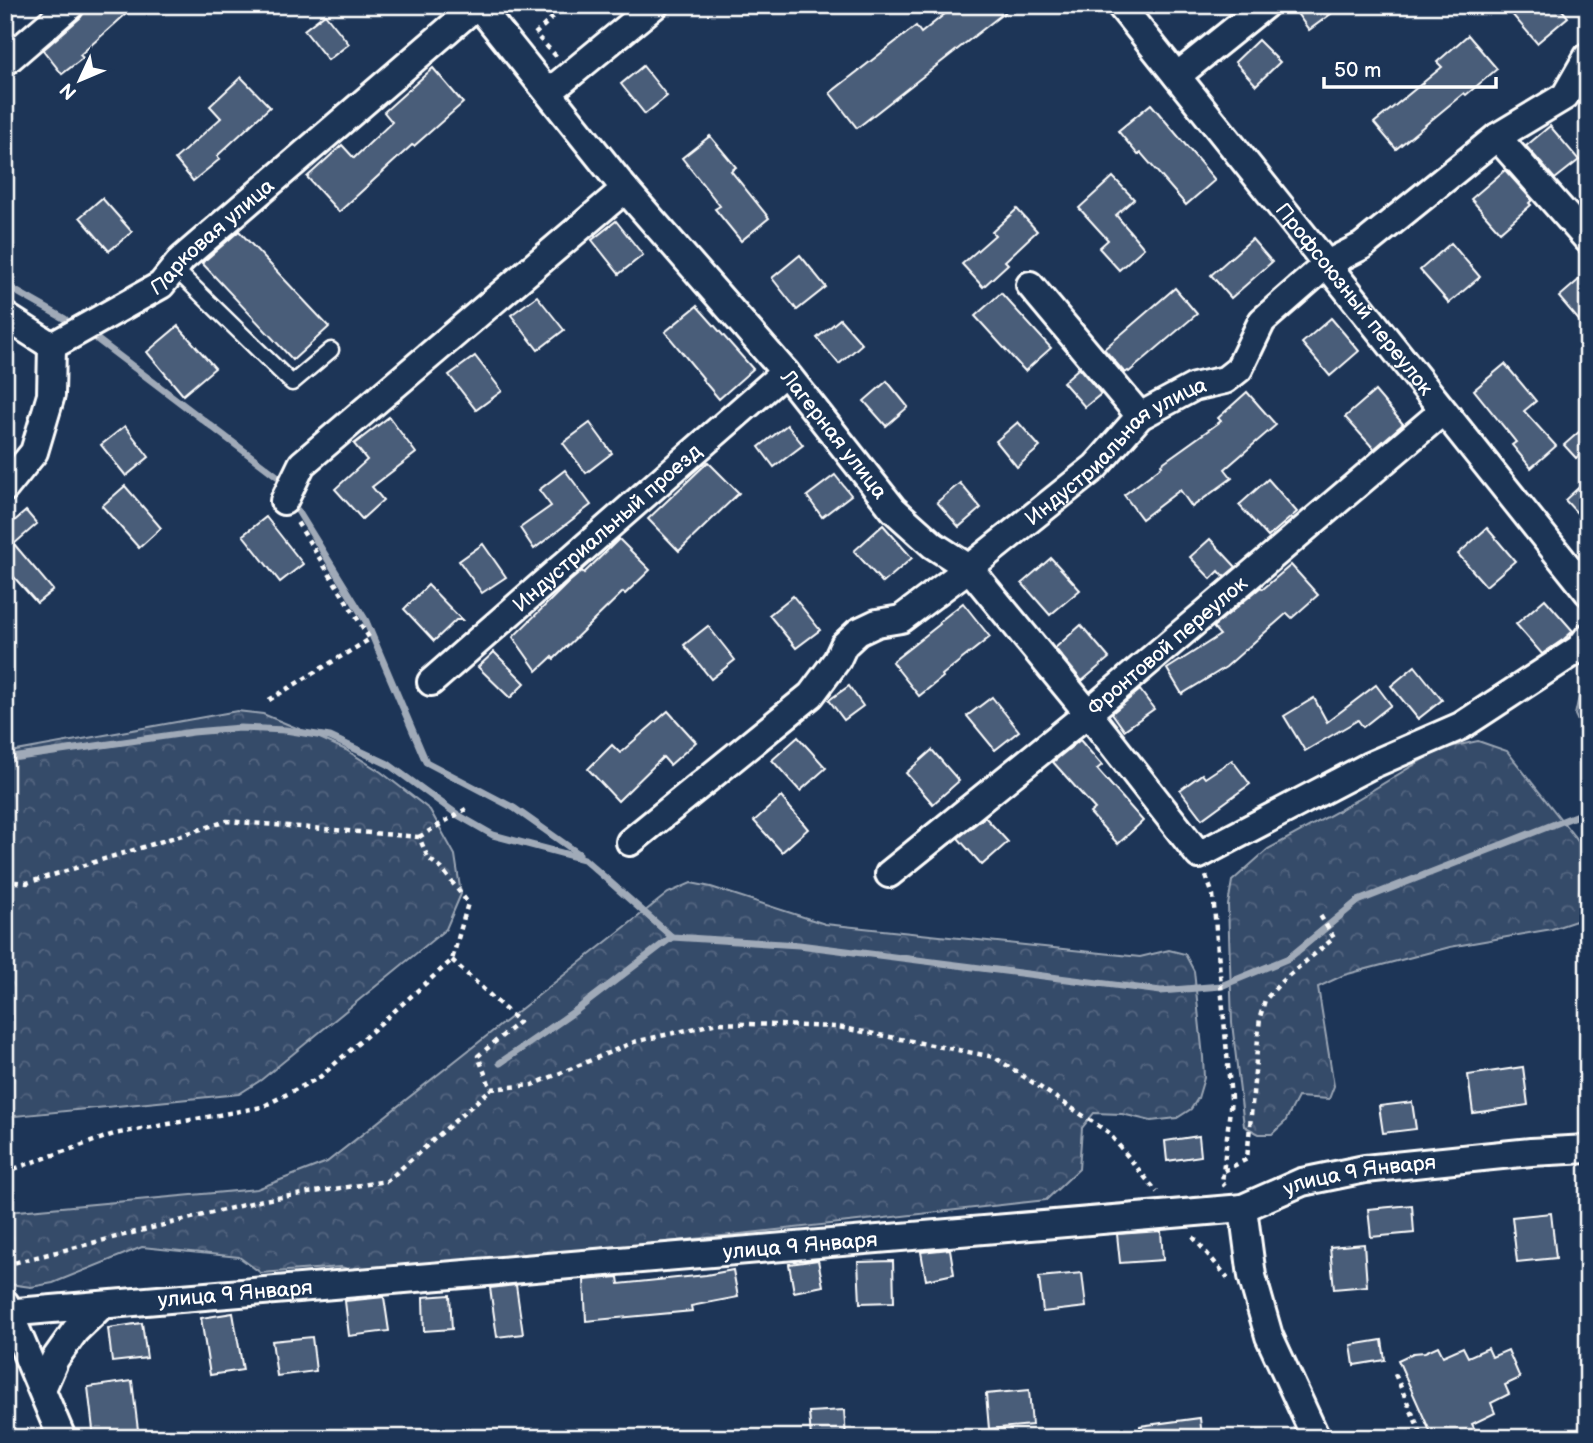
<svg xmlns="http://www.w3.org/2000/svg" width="1593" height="1443" font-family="'Balsamiq Sans',sans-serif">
<defs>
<pattern id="forest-crowns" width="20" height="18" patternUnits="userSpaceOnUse" patternTransform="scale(1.75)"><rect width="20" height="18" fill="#364b69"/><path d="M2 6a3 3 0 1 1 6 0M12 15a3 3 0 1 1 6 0" fill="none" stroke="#546680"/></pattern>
</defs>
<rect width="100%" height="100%" fill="#1d3557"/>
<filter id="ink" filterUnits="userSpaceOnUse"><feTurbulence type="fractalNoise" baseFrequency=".0143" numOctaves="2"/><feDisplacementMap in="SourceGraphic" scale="14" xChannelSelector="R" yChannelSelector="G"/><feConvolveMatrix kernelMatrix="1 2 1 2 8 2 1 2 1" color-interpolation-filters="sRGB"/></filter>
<g filter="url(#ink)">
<g fill="url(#forest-crowns)" stroke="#9aa5b4" stroke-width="2">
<polygon points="1588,673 1588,742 1575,715 1583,678"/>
<polygon points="237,711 263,714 311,734 346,750 381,772 430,810 455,855 461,894 446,929 261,1080 239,1094 5,1117 5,753"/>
<polygon points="1478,741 1507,751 1588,854 1588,917 1552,929 1450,947 1344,975 1318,987 1334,1086 1329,1099 1298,1097 1285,1122 1272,1134 1259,1134 1244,1126 1232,1023 1228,905 1232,881 1268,849 1338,811 1440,749"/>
<polygon points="691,883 711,887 825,924 1140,957 1169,950 1185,954 1194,971 1203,1057 1204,1078 1198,1098 1191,1109 1177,1118 1151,1121 1122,1114 1094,1113 1082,1128 1079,1169 1046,1200 397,1272 362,1273 341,1267 261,1273 239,1257 142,1247 53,1283 31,1287 9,1284 5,1278 5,1213 7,1212 257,1189 327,1162 668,893"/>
</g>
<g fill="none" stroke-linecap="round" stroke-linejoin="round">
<g stroke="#a0aab8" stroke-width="7">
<polyline points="5,285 65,319"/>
<polyline points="94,337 277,476"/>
<polyline points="298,511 366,621 426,762 514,808 579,854"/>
<polyline points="5,759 193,732 240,728 285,730 330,737 388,764 458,815 493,835 584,859 672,937 799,945 1161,991 1221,986 1289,958 1358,901 1588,811"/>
<polyline points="500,1063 578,1009 672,937"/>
</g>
</g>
<g fill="#4a5d79" stroke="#fff" stroke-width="2">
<polygon points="88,5 136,5 80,55 83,58 62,74 43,50 81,17"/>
<polygon points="956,5 1014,5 857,128 830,93 916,26 921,33"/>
<polygon points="1291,5 1343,5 1309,30"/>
<polygon points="1504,5 1558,5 1568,17 1537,43"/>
<polygon points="325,14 349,44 328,60 304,30"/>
<polygon points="1468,35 1497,69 1466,95 1464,93 1396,149 1374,123 1442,67 1437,62"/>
<polygon points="1258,40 1280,62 1256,85 1235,62"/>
<polygon points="643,66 667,96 645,114 621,84"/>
<polygon points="433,68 463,103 414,146 412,145 339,212 307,177 342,145 354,158 392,122 384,112"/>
<polygon points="241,77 270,107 217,156 220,159 193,181 175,159 221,118 210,106"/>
<polygon points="1151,104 1215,180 1186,205 1141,153 1138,155 1118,131"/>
<polygon points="1550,126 1579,160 1555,179 1526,146"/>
<polygon points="710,136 736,167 731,171 769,218 741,241 715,209 720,206 682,158"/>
<polygon points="1505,170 1532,200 1529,203 1531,205 1500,232 1471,199"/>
<polygon points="1113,177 1134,199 1116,215 1144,248 1119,270 1099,248 1108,240 1079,208"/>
<polygon points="102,198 132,232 109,251 80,217"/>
<polygon points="1017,209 1037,231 1005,261 1008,264 983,287 962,264 995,235 992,232"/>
<polygon points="616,221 643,255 619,274 592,240"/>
<polygon points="239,231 329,327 293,360 202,263"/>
<polygon points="1252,239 1272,262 1231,298 1211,275"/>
<polygon points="1451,243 1480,277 1449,303 1420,270"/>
<polygon points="800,255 826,287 797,310 772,278"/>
<polygon points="1588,272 1588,331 1559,297"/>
<polygon points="1175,288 1197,314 1129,372 1128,371 1125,373 1104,349"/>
<polygon points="1001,293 1051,348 1025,371 975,316"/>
<polygon points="537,296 564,330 538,350 511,315"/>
<polygon points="697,306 753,369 719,399 702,379 703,378 665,332"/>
<polygon points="1331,318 1359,351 1330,376 1302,343"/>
<polygon points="840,319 862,344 839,364 817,338"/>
<polygon points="178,326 215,368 183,395 147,352"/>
<polygon points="475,356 502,391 476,410 449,375"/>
<polygon points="1505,364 1536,401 1524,411 1556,446 1531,468 1512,445 1516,442 1474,390"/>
<polygon points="1079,368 1101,394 1085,407 1063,382"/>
<polygon points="887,381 908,407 886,426 864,401"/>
<polygon points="1375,391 1403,424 1374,449 1345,417"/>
<polygon points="1247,392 1276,425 1225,469 1232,478 1192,507 1180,490 1142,519 1124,495 1162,466 1161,464 1221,421 1218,418"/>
<polygon points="389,417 416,453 372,487 383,500 362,519 335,489 367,460 354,444"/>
<polygon points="1018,422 1040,447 1017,467 996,441"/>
<polygon points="590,423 612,453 586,473 563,443"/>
<polygon points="1588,424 1588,448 1576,458 1564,445"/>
<polygon points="787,425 803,445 774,467 759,447"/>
<polygon points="125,426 149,457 126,476 101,445"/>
<polygon points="708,462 739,493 679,551 648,519"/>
<polygon points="565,470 591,505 534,549 520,528 551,506 539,490"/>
<polygon points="835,475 851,495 822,517 807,496"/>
<polygon points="1268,479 1297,512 1268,537 1239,505"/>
<polygon points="1588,479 1588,525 1565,500"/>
<polygon points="960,483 981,508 959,527 937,502"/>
<polygon points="125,486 161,528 139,548 102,506"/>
<polygon points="26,511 37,524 14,544 53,590 37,603 5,567 5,529"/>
<polygon points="266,517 303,564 280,582 243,535"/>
<polygon points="883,525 912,558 883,583 854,551"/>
<polygon points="1487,528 1515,561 1486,586 1458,554"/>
<polygon points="619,539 650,570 625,594 623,592 554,659 552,657 537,671 513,637 568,583 582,571 584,573"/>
<polygon points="1210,539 1236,567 1224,577 1219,571 1211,579 1190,557"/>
<polygon points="483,544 506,577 482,593 459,561"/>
<polygon points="1051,558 1080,590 1050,615 1022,583"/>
<polygon points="1291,565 1318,595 1292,618 1287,613 1226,667 1182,694 1167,669 1220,635 1213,627 1261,587 1263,589"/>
<polygon points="428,585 462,620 456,620 434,641 404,609"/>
<polygon points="793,596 820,630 796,648 769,615"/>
<polygon points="1545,599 1573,631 1564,639 1542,654 1516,624"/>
<polygon points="963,603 990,637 942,675 943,677 919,696 892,662 940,624 939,622"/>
<polygon points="1081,625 1109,658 1082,681 1055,648"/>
<polygon points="708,626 735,660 711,679 684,645"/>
<polygon points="494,652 525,683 510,698 478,667"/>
<polygon points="1415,666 1442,700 1418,719 1391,686"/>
<polygon points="1376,685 1391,705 1363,727 1358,720 1305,751 1284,716 1314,698 1327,722"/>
<polygon points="849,686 863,706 844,720 829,700"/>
<polygon points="1140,690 1154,709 1124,730 1112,713"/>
<polygon points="992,697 1019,731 995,750 967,716"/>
<polygon points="668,711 696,742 670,765 663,757 618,801 588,769 612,745 620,753"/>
<polygon points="798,737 826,768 800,791 772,760"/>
<polygon points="1080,740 1102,765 1097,769 1143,821 1118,844 1090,813 1095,809 1053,762"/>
<polygon points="932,750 959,781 933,804 906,773"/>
<polygon points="1232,760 1250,784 1202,819 1180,790 1202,774 1205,778"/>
<polygon points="781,797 808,829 782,852 754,821"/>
<polygon points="985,817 1008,842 982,865 958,838"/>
<polygon points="1523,1067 1528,1105 1473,1113 1468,1075"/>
<polygon points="1412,1102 1416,1129 1383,1133 1379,1106"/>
<polygon points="1199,1136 1201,1156 1167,1161 1165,1141"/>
<polygon points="1412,1205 1414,1233 1371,1237 1368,1209"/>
<polygon points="1551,1213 1556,1258 1517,1262 1512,1217"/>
<polygon points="1161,1231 1163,1260 1120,1263 1117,1234"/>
<polygon points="1364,1244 1367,1286 1334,1289 1330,1247"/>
<polygon points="950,1249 954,1274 926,1280 921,1252"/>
<polygon points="818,1260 823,1286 794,1292 789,1264"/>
<polygon points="893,1261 894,1302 860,1303 858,1262"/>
<polygon points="733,1270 738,1297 691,1306 692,1311 586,1321 584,1280 618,1277 619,1284 706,1275"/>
<polygon points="1082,1273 1086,1307 1043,1312 1039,1277"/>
<polygon points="516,1285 523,1334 497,1337 490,1288"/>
<polygon points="450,1295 452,1329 424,1331 423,1297"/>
<polygon points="384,1297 389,1331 349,1336 345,1301"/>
<polygon points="233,1313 243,1370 210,1375 201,1318"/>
<polygon points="142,1323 147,1358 112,1362 108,1328"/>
<polygon points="312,1337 316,1371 277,1376 272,1341"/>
<polygon points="1382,1340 1385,1360 1354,1365 1351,1345"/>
<polygon points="1438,1346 1443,1356 1463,1347 1468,1357 1488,1348 1492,1357 1508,1350 1520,1378 1505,1385 1509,1394 1491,1403 1495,1413 1472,1424 1479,1438 1433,1438 1398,1360 1413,1353 1425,1352"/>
<polygon points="132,1381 139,1438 94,1438 88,1387"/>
<polygon points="1029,1390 1032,1425 989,1429 986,1394"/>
<polygon points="844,1410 846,1438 811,1438 809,1412"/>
<polygon points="1200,1418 1202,1438 1140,1438 1140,1426"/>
</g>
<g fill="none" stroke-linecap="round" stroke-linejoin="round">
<g stroke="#fff" stroke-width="19">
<polyline id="service" points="174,268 292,383 331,350"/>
</g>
<g stroke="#fff" stroke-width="32">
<g id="minor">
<path id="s1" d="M478,5L625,189L785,372L893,509L933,545L969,568L1088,713L1199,855L1369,766L1461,726L1580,648L1588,637"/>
<path id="s2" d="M1120,5L1588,592"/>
<polyline points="5,62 71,5"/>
<polyline points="1177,76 1265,5"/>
<polyline points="549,92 655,5"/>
<polyline points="1497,137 1588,240"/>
<polyline points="1030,285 1140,416"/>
<polyline points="5,316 52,346"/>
<path id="s3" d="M5,488L34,452L51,395L52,346L161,285L182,259L477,5"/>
<polyline points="284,501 302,464 625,189"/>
<path id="s4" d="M431,682L785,372"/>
<path id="s5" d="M630,842L811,695L837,660L844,645L858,632L877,623L901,619L969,568L1095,467L1140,416L1194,387L1225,380L1239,369L1262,321L1327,264L1362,246L1497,137L1565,96L1588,56"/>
<path id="s6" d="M889,874L1088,713L1443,411"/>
<polyline points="1243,1208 1252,1276 1269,1336 1316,1438"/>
<polyline points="5,1303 62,1438"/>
<path id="s7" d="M5,1313L1243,1208L1302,1182L1365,1169L1531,1152L1588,1149"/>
<polyline points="42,1389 55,1359 75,1331 102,1305"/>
</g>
</g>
<g stroke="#fff" stroke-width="4.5" stroke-dasharray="5 5" stroke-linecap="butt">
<polyline points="1090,5 1098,16"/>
<polyline points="535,34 566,5"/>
<polyline points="539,38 557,57"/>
<polyline points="269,700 370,639 295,519"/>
<polyline points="419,837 466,809"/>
<polyline points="1206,876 1213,895 1231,1099 1222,1183 1225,1186"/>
<polyline points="5,881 27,883 227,821 419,837 428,858 442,869 468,903 452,960 320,1077 262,1107 114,1134 5,1172"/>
<polyline points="452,960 519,1022 478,1056 491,1089 532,1085 634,1042 718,1023 838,1027 994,1057 1108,1132 1157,1192"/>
<polyline points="1224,1171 1247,1159 1260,1017 1265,1000 1282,981 1334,938 1318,912"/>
<polyline points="1193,1237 1228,1278"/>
<polyline points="5,1265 263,1200 387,1181 491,1089"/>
<polyline points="1395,1374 1423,1438"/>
</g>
<use href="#service" stroke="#1d3557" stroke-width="14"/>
<use href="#minor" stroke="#1d3557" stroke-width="26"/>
</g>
</g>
<g text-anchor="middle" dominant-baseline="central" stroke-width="7" stroke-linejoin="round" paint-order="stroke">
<g font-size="21" fill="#fff" stroke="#1d3557">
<text stroke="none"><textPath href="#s3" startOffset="350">Парковая улица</textPath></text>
<text stroke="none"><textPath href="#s2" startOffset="376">Профсоюзный переулок</textPath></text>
<text stroke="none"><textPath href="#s1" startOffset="558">Лагерная улица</textPath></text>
<text stroke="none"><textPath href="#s5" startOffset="632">Индустриальная улица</textPath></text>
<text stroke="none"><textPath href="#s4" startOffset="234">Индустриальный проезд</textPath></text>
<text stroke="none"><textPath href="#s6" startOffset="360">Фронтовой переулок</textPath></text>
<text stroke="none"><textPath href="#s7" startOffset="1365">улица 9 Января</textPath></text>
<text stroke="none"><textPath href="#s7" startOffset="798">улица 9 Января</textPath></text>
<text stroke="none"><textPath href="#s7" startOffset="231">улица 9 Января</textPath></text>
</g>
</g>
<rect width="1593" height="1443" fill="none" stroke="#1d3557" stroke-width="28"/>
<rect x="14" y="14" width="1565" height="1415" fill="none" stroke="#fff" stroke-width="2.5" filter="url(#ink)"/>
<g transform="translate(80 80) rotate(226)" stroke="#1d3557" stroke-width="5" paint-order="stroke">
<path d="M0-5L12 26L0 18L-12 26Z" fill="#ffffff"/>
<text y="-10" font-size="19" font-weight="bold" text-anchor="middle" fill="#ffffff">N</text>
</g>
<path d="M1324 77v10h172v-10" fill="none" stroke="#ffffff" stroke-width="3.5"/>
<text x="1334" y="77" font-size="21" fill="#ffffff" stroke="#1d3557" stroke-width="5" paint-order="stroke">50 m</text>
</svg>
